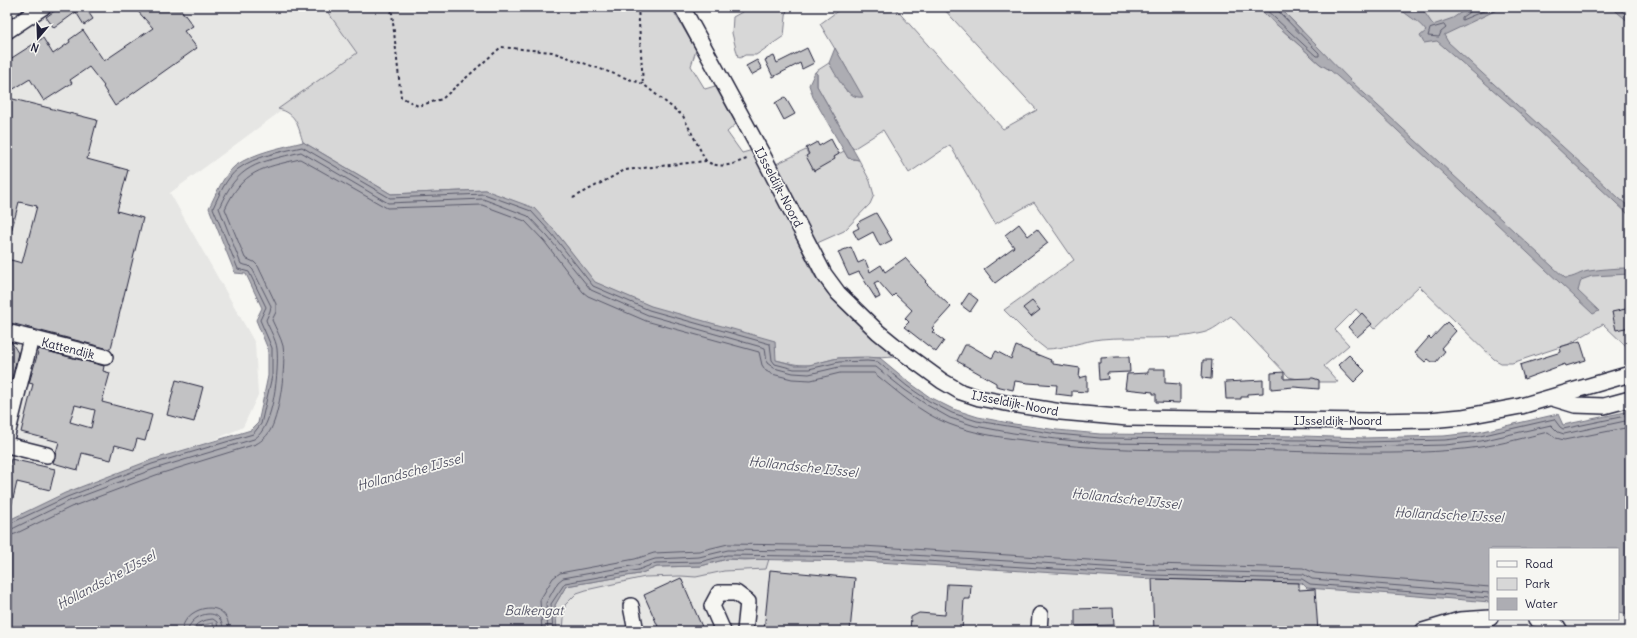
<svg xmlns="http://www.w3.org/2000/svg" width="1637" height="638" font-family="Delius,sans-serif">
<rect width="100%" height="100%" fill="#f6f6f2"/>
<filter id="ink" filterUnits="userSpaceOnUse"><feTurbulence type="fractalNoise" baseFrequency=".025" numOctaves="2"/><feDisplacementMap in="SourceGraphic" scale="8" xChannelSelector="R" yChannelSelector="G"/><feConvolveMatrix kernelMatrix="1 2 1 2 8 2 1 2 1" color-interpolation-filters="sRGB"/></filter>
<g filter="url(#ink)">
<g fill="#e6e6e4">
<polygon points="43,7 334,7 365,49 170,193 255,343 258,395 243,427 7,533 7,29"/>
<polygon points="698,552 1257,575 1490,597 1490,619 1618,619 1618,609 1630,610 1630,631 544,631 531,583"/>
</g>
<g fill="#d7d7d7" stroke="#7c7c89">
<path d="M324,7H671L696,50L691,66L705,89L715,86L736,124L727,132L742,153L753,150L814,275L828,294L895,357C877,359 858,356 839,358C829,359 819,364 809,365C798,366 786,362 775,360L594,282L555,231L485,190L391,194L303,142C298,127 297,113 278,109L357,53Z"/>
<polygon points="751,7 787,7 784,36 756,55 745,55 740,58 738,57 732,33 733,17"/>
<path d="M843,7H894L1003,129L1037,110L942,7H1257L1320,64L1330,70L1300,28L1279,7H1630V350L1603,324L1569,344L1512,363H1501L1494,359L1419,286L1374,329L1356,309L1335,330L1349,345L1324,366L1338,382H1311L1289,377L1231,316C1222,322 1213,331 1202,333C1171,341 1133,336 1101,339C1084,341 1063,349 1046,349L1032,338L1004,310L1074,260L1034,202L995,224L950,145L909,173L883,130L853,149L817,86V74L815,72L829,63L847,92V69L820,24Z"/>
<polygon points="806,150 815,167 844,151 848,158 859,160 870,181 874,195 870,204 844,231 815,244 774,165"/>
<polygon points="727,559 744,560 769,559 766,569 724,571 696,577 681,576 645,577 586,590 577,593 565,605 563,631 557,631 555,605 566,586 639,574 657,567 701,566"/>
<polygon points="213,623 214,630 212,631 195,631 203,625"/>
</g>
<g fill="#adadb3" stroke="#757583">
<path d="M1257,7H1279L1352,82L1565,278C1575,278 1580,272 1589,271C1602,269 1616,268 1630,268V274L1592,276L1581,280L1578,291L1599,311L1593,314L1348,84H1346L1330,70L1320,64Z"/>
<path d="M1398,7H1421L1433,25L1453,18L1469,7H1503L1444,35L1448,42L1630,208V216L1523,116L1437,41L1424,43L1420,36L1426,31C1419,21 1407,16 1398,7Z"/>
<polygon points="1611,7 1617,7 1630,18 1630,23"/>
<path d="M835,48L863,97C846,100 836,74 829,63Z"/>
<polygon points="815,72 817,74 817,86 859,160 848,158 813,97 809,85"/>
<path d="M303,142L391,194L485,190L534,208L555,231L595,282L651,306L775,341L776,360L795,365H809L838,358L867,357L880,358L910,383L931,398L953,409L978,417L1014,424L1057,430L1100,434L1303,436L1363,438L1444,436L1479,432L1558,414L1563,425L1630,411V614L1618,612V549H1490V602L1392,594L1307,588L1302,583L1152,579L862,561L727,559L701,566L657,567L639,574L566,586L555,605L557,631H212L214,630L213,623L203,625L195,631H7V521L65,493L151,460L251,430L258,423L260,414L268,376V349L256,320L262,308L246,274L235,273L209,208C216,194 223,176 235,166C255,152 280,148 303,142Z"/>
</g>
<g fill="none" stroke-linecap="round" stroke-linejoin="round">
<g stroke="#5a5a6b" stroke-width="1">
<polyline points="1263,7 1316,56 1319,56 1319,53 1278,11 1276,7"/>
<polyline points="1472,7 1471,11 1462,17 1462,20 1493,7"/>
<polygon points="1444,25 1446,28 1441,32 1439,37 1428,36 1430,29"/>
<path d="M7,525L67,497L152,464L253,434L261,424L272,376V348L260,320L266,307L249,272L238,269L213,208C219,195 226,178 238,169C256,156 280,152 302,147L390,198L484,194L531,211L552,234L593,286L649,310L770,344L772,360L775,364L794,369H809L839,362L867,361L878,362L907,386L929,401L952,413L977,421L1057,434L1100,438L1303,440L1363,442L1445,440L1480,436L1554,419L1560,427L1563,429L1630,415"/>
<path d="M7,530L12,529L69,501L154,469L254,439C274,428 279,369 277,349C276,339 269,329 266,320L270,311L271,306L253,270L249,266L241,264L219,208C238,164 257,163 301,152L388,203L483,199L528,216L548,237L591,290L648,315L765,348L767,363L774,368L793,373L809,374L839,367H876L905,390L927,405L950,418L975,426L1013,433L1056,439L1099,443L1302,445L1363,447L1445,445L1481,441L1551,425L1558,432L1564,434L1630,420"/>
<path d="M7,536L15,534L71,507L156,475L256,444C262,441 268,435 271,429C280,411 286,366 283,346C281,338 276,329 272,320L276,312V304L258,266L254,262L245,258L225,209C243,170 262,168 300,159L387,208L482,205L525,221L544,241L583,292L588,296L646,321L759,352L762,365L766,371L772,374L792,379L811,380L840,373H874C897,391 920,413 949,424C972,433 998,437 1023,440C1094,451 1165,450 1236,450C1317,451 1400,458 1480,447C1503,444 1526,437 1548,432L1556,438L1564,440L1630,427"/>
<path d="M182,631C183,606 230,595 229,631"/>
<path d="M188,631C189,614 224,603 223,631"/>
<path d="M193,631C194,622 205,620 213,619L217,622L218,631"/>
<polyline points="542,631 540,600 553,578 560,573 635,559 654,553 699,551 728,544 863,546 1153,564 1303,568 1315,573 1490,587"/>
<polyline points="548,631 546,603 558,582 563,578 637,565 655,559 699,557 728,550 863,552 1153,570 1303,574 1312,579 1490,593"/>
<polyline points="553,631 551,604 565,583 638,570 656,563 700,562 727,555 862,557 1152,575 1302,579 1310,584 1490,598"/>
</g>
</g>
<g fill="#c2c2c4" stroke="#22223b" fill-rule="evenodd">
<polygon points="60,7 85,7 93,19 84,25 76,12 54,28 46,17"/>
<polygon points="134,7 179,7 193,26 184,31 197,48 115,106 103,87 104,86 89,67 70,80 72,83 44,101 30,79 7,93 7,61 43,38 53,54 70,42 69,40 83,30 104,61 153,28"/>
<polygon points="807,48 814,63 802,69 800,63 773,77 765,60 774,56 777,63"/>
<polygon points="757,60 762,69 751,75 746,66"/>
<polygon points="785,97 795,114 784,120 775,103"/>
<polygon points="9,98 97,120 87,159 128,170 117,211 143,218 111,348 109,348 109,349 7,322 7,259 22,263 37,206 19,202 10,236 7,235 7,105"/>
<polygon points="831,139 839,154 834,157 835,159 814,171 806,156 809,154 806,148 817,142 819,146"/>
<polygon points="876,213 892,240 880,246 873,232 858,240 853,231 859,228 857,224 860,221"/>
<polygon points="1019,224 1028,236 1037,229 1048,243 995,283 984,269 1014,247 1005,235"/>
<polygon points="851,247 858,263 865,260 870,272 881,265 885,272 905,258 926,281 925,282 951,307 932,328 934,330 932,332 944,341 936,352 904,327 909,322 905,318 912,310 895,294 892,297 878,281 874,283 880,297 876,299 859,272 849,276 838,252"/>
<polygon points="969,293 978,300 970,312 961,305"/>
<polygon points="1032,301 1040,310 1031,317 1023,308"/>
<polygon points="1630,308 1630,327 1616,330 1612,312"/>
<polygon points="1362,313 1372,324 1357,337 1348,327"/>
<polygon points="1447,322 1456,331 1441,348 1445,351 1436,362 1432,362 1428,359 1425,362 1415,353 1429,337 1431,339"/>
<polygon points="7,341 12,343 18,353 12,379 7,377"/>
<polygon points="1580,341 1586,360 1566,366 1565,364 1524,379 1520,365 1561,352 1560,347"/>
<polygon points="965,345 969,345 992,358 996,351 1011,359 1016,346 1051,360 1050,362 1053,362 1053,364 1080,368 1079,378 1087,376 1087,392 1072,391 1072,396 1056,394 1057,385 1028,383 1015,381 1013,390 996,386 996,383 957,361"/>
<path d="M39,349L104,366L103,371L110,373L102,402L152,415L145,441L137,439L134,450L115,445L111,460L82,453L78,470L53,463L59,442L21,432L33,384L29,383ZM75,405L95,410L91,428L70,422Z"/>
<polygon points="1349,355 1365,371 1354,382 1338,365"/>
<polygon points="1117,357 1129,357 1130,372 1107,373 1108,379 1099,380 1098,363 1101,363 1101,358"/>
<polygon points="1203,360 1212,360 1211,379 1202,378"/>
<polygon points="1148,369 1165,369 1165,383 1180,384 1180,403 1156,402 1156,394 1153,394 1153,392 1125,389 1127,374 1148,373"/>
<polygon points="1284,372 1284,379 1313,378 1319,380 1319,389 1294,387 1271,389 1271,373"/>
<polygon points="176,380 203,387 194,422 167,415"/>
<polygon points="1263,380 1263,393 1247,394 1247,397 1241,397 1241,399 1226,399 1225,382"/>
<polygon points="11,459 55,469 50,490 17,482 11,507 7,507 7,476"/>
<polygon points="770,570 855,578 850,631 764,631"/>
<polygon points="681,578 699,620 704,631 660,631 644,595"/>
<polygon points="1152,579 1299,583 1299,590 1315,589 1318,631 1154,631"/>
<polygon points="947,584 971,585 970,599 964,599 962,631 910,631 911,617 919,613 945,615"/>
<polygon points="1113,608 1114,625 1075,626 1075,609"/>
</g>
<g fill="none" stroke-linecap="round" stroke-linejoin="round">
<g stroke="#22223b" stroke-width="18">
<g id="minor">
<polyline points="682,7 761,152 824,274 838,293 878,332 905,354 942,381 961,392 979,398 1011,404 1061,412 1128,418 1369,421 1429,420 1462,417 1521,406 1630,374"/>
<polyline points="7,31 43,7"/>
<polyline points="7,332 105,357"/>
<polyline points="1552,398 1575,405 1604,406 1630,399"/>
<polyline points="7,435 31,338"/>
<polyline points="7,445 47,455"/>
<polyline points="631,606 636,631"/>
<polyline points="1536,619 1557,626 1560,631"/>
<polyline points="723,631 712,606 719,593 736,593 748,602 745,631"/>
<polyline points="1039,631 1040,615"/>
<polyline points="1423,631 1460,620 1490,618"/>
</g>
</g>
<g stroke="#22223b" stroke-width="2" stroke-dasharray="3 3" stroke-linecap="butt">
<polyline points="387,7 392,13 401,97 418,106 442,99 501,47 552,52 643,84 683,116 706,161"/>
<polyline points="638,7 643,84"/>
<path d="M573,198L625,170L706,161C720,170 734,164 749,158"/>
</g>
<use href="#minor" stroke="#f6f6f2" stroke-width="15"/>
</g>
</g>
<g text-anchor="middle" dominant-baseline="central" stroke-width="3.5" stroke-linejoin="round" paint-order="stroke">
<g font-size="12" fill="#22223b" stroke="#f6f6f2">
<text transform="translate(779 187) rotate(62)">IJsseldijk-Noord</text>
<text transform="translate(68 348) rotate(14)">Kattendijk</text>
<text transform="translate(1015 403) rotate(11)">IJsseldijk-Noord</text>
<text x="1338" y="420">IJsseldijk-Noord</text>
</g>
<g font-size="13" font-style="italic" fill="#535365" stroke="#f6f6f2">
<text transform="translate(803 467) rotate(6)">Hollandsche IJssel</text>
<text transform="translate(410 472) rotate(-15)">Hollandsche IJssel</text>
<text transform="translate(1126 499) rotate(6)">Hollandsche IJssel</text>
<text transform="translate(1449 515) rotate(3)">Hollandsche IJssel</text>
<text transform="translate(106 580) rotate(-28)">Hollandsche IJssel</text>
<text x="534" y="610">Balkengat</text>
</g>
</g>
<rect width="1637" height="638" fill="none" stroke="#f6f6f2" stroke-width="24"/>
<rect x="12" y="12" width="1613" height="614" fill="none" stroke="#22223b" stroke-width="1.5" filter="url(#ink)"/>
<rect x="1489" y="548" width="130" height="72" fill="#f6f6f2" stroke="#a1a1a9"/>
<rect x="1497" y="561" width="20" height="6" fill="#f6f6f2" stroke="#a1a1a9"/>
<text x="1525" y="568" font-size="12" fill="#22223b">Road</text>
<rect x="1497" y="578" width="20" height="12" fill="#d7d7d7" stroke="#a1a1a9"/>
<text x="1525" y="588" font-size="12" fill="#22223b">Park</text>
<rect x="1497" y="598" width="20" height="12" fill="#adadb3" stroke="#a1a1a9"/>
<text x="1525" y="608" font-size="12" fill="#22223b">Water</text>
<g transform="translate(38 38) rotate(199)" stroke="#f6f6f2" stroke-width="3" paint-order="stroke">
<path d="M0-3L7 15L0 10L-7 15Z" fill="#22223b"/>
<text y="-6" font-size="11" font-weight="bold" text-anchor="middle" fill="#22223b">N</text>
</g>
</svg>
